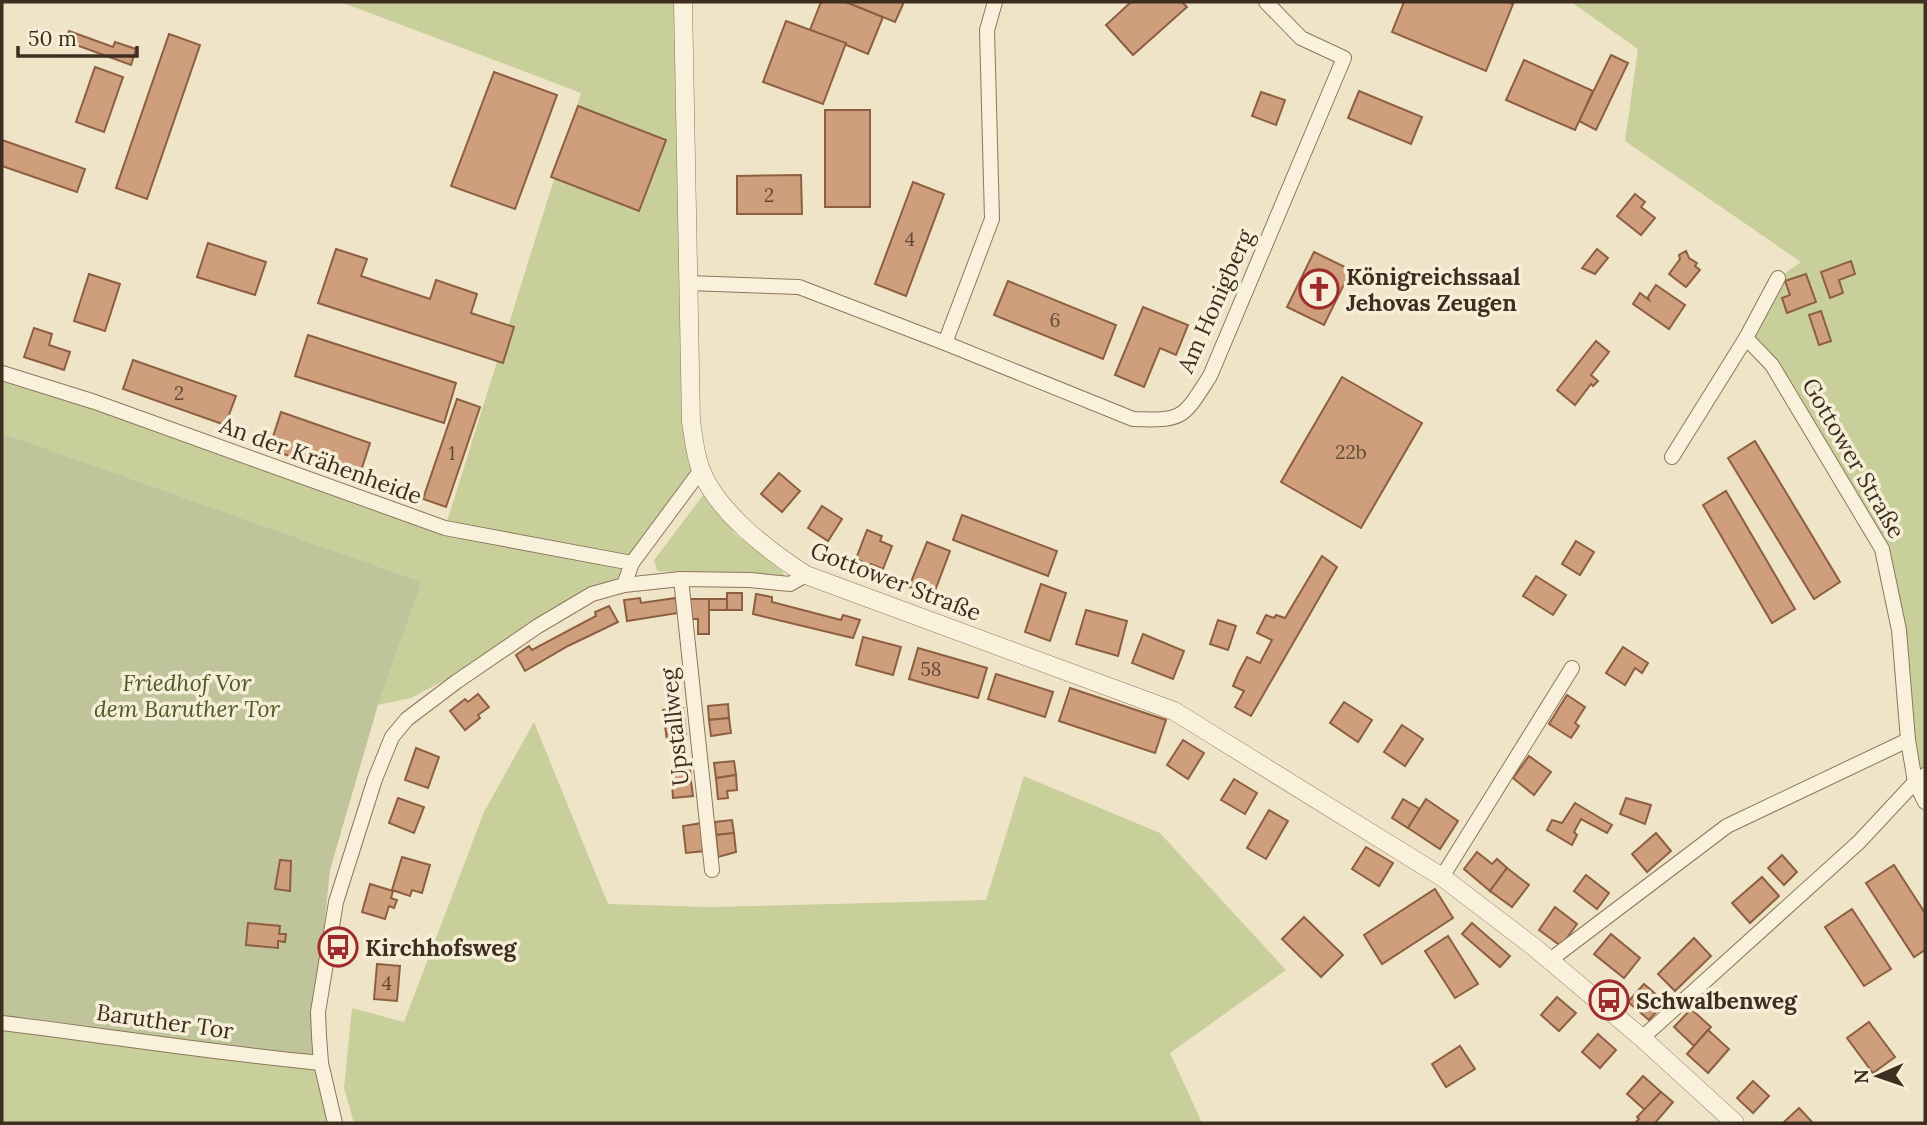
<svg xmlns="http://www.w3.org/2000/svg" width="1927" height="1125" font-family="Lora,serif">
<rect width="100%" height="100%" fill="#f0e4c8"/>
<g fill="#c9cf9b">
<polygon points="341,2 683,2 701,470 624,585 411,698 378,705 422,582 2,433 2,373 445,528 581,93"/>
<polygon points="1571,2 1925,2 1925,802 1882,549 1772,365 1746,338 1778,278 1801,262 1625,141 1638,49"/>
<polygon points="704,494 736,535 782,568 785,578 657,571 654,560"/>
<polygon points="534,722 608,904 710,907 986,900 1024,776 1160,833 1286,970 1170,1053 1202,1123 354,1123 344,1088 352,1008 404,1022 484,812"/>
<polygon points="2,1018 320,1067 333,1123 2,1123"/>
</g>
<polygon fill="#bfc49a" points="2,433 422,582 378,705 330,870 317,995 320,1067 2,1018"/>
<g fill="#cf9f7d" stroke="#8d5f41" stroke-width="2">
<polygon points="821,2 846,2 883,17 868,54 810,30"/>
<polygon points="846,2 904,2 895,22"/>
<polygon points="1131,2 1182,2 1187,7 1133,55 1106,25"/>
<polygon points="1404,2 1508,2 1513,4 1486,71 1392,32"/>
<polygon points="786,21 846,43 823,104 763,82"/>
<polygon points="69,31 113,47 115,42 136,49 131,65 65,41"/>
<polygon points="169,34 200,45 147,199 116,188"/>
<polygon points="1611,55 1628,63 1596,130 1579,121"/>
<polygon points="1524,60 1593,91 1575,130 1506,100"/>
<polygon points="95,67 123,77 104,132 76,122"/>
<polygon points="494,72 557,95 515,209 451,186"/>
<polygon points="1359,91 1422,117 1411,144 1348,118"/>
<polygon points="1261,92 1285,100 1276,125 1252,116"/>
<polygon points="578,106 666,140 639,211 551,177"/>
<rect x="825" y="110" width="45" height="97"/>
<polygon points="2,140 85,169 77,192 2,166"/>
<polygon points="801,175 802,214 737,214 737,176"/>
<polygon points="913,182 944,194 906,296 875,284"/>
<polygon points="1635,194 1645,202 1641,207 1655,218 1641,235 1617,216"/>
<polygon points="208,243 266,262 255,295 197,277"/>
<polygon points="336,249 367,259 361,276 430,299 436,280 477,294 471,313 514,327 503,363 318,303"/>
<polygon points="1597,249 1608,258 1595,274 1582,268"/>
<polygon points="1686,251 1689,258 1697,263 1695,266 1700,270 1686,287 1669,274 1680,259 1679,255"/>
<polygon points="1314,252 1351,270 1324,325 1287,307"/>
<polygon points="1851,261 1855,274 1839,280 1843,293 1830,298 1821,272"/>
<polygon points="89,274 120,284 105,331 74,321"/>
<polygon points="1806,274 1816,302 1787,313 1782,298 1790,295 1785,281"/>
<polygon points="1008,281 1116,325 1103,359 994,315"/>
<polygon points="1656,285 1685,305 1669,329 1633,304 1640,293 1649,300 1648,297"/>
<polygon points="1143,307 1188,325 1176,355 1160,348 1144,387 1115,375"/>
<polygon points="1821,311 1831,341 1819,345 1809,315"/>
<polygon points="34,328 52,334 49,345 70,352 64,370 24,357"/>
<polygon points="308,335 456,383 444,423 295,376"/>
<polygon points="1596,341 1609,352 1591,375 1598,381 1593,386 1591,384 1575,405 1557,390"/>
<polygon points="133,360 236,396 225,425 123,389"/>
<polygon points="1342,377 1422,423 1361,528 1281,482"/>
<polygon points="457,399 480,407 446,507 423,499"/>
<polygon points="281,412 370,443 358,480 269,449"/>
<polygon points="1755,441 1840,582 1814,599 1728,458"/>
<polygon points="779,473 800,491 782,512 761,494"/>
<polygon points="1726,491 1795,609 1772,623 1703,505"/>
<polygon points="822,506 842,519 828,541 808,528"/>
<polygon points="962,515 1057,551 1048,576 953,540"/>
<polygon points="867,530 882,536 880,541 892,546 883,569 871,564 870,568 859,564 861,561 856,559"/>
<polygon points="1576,541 1594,552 1580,575 1562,564"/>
<polygon points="927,542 950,551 933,596 909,587"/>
<polygon points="1322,556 1337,567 1251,716 1235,707 1244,691 1233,686 1239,672 1247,657 1260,663 1272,640 1257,633 1266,615 1274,618 1276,615 1285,618"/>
<polygon points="1536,576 1566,595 1553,615 1523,596"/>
<polygon points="1041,584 1066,593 1050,641 1025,632"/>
<rect x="727" y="593" width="15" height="17"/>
<polygon points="756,594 772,597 772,602 841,620 843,615 860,620 853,638 753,614"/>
<polygon points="640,598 641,603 676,598 678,613 627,621 624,600"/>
<polygon points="690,599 709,599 709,634 698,634 698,619 691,619"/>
<rect x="709" y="599" width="18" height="11"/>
<polygon points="609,606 618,622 568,646 525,671 516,655 529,646 532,650 596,616 595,612"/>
<polygon points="1086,610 1127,621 1118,656 1076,644"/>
<polygon points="1218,620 1236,626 1228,650 1210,644"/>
<polygon points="1143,634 1184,651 1173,679 1132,663"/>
<polygon points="863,637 901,647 893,675 856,665"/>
<polygon points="1623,647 1648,663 1642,673 1635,668 1625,685 1606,673"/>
<polygon points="918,648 987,668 978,698 909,679"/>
<polygon points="996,674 1053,692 1045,717 988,699"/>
<polygon points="1070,688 1166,720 1155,753 1059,721"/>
<polygon points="478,694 489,707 478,715 480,718 465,730 450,711 465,699 468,702"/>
<polygon points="1567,695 1585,707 1575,723 1579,726 1571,738 1549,724"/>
<polygon points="1344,702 1372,720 1358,742 1330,723"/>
<polygon points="728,704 729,718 709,720 708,706"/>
<polygon points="683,708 685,724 665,726 663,710"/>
<polygon points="729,718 731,733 711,736 709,720"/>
<polygon points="685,724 686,738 667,740 665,726"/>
<polygon points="1402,725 1423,739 1405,766 1384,752"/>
<polygon points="1183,740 1204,753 1188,779 1167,765"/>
<polygon points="416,748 439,757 428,788 405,780"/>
<polygon points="1529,756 1551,772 1534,795 1513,778"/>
<polygon points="734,761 736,775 716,778 714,763"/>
<polygon points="690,766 691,781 672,783 670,768"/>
<polygon points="736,775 737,790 727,791 728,798 718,799 716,778"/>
<polygon points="1234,779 1257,793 1245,814 1221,800"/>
<polygon points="691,781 693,796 673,798 672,783"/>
<polygon points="398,798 424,807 414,833 389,823"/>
<polygon points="1626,798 1651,805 1645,824 1620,814"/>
<polygon points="1403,799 1420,809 1408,828 1392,818"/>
<polygon points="1426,799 1458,821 1440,849 1408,828"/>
<polygon points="1575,803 1612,825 1607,833 1581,819 1574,832 1577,835 1572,845 1547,830 1552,820 1562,823"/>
<polygon points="1269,810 1288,821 1266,859 1247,848"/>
<polygon points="732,820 734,833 716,835 715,822"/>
<polygon points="702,823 705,851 686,853 683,826"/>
<polygon points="734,833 736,852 718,857 716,835"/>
<polygon points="1656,833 1671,851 1647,872 1632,854"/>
<polygon points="1366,847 1393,863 1379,886 1352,869"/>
<polygon points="1477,852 1492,864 1497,859 1507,868 1490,891 1464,869"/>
<polygon points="1782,855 1797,872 1784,885 1768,868"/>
<polygon points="402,857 430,865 422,893 412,890 410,896 392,890"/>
<polygon points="280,860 291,861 290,891 275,889"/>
<polygon points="1894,865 1925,913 1925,950 1914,957 1866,883"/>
<polygon points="1507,868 1529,885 1512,907 1490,891"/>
<polygon points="1586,875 1609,893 1597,909 1574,891"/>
<polygon points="1762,877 1779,896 1750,923 1732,903"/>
<polygon points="370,884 393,891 391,898 397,900 394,908 389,906 385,919 362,912"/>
<polygon points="1435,889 1453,918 1382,964 1364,935"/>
<polygon points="1555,907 1577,924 1561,946 1539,930"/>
<polygon points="1852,909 1891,969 1864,986 1825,927"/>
<polygon points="1304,917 1343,955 1321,977 1282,939"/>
<polygon points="248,923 280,926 279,934 286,934 285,942 278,941 278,948 246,945"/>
<polygon points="1472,923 1510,956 1500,967 1462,934"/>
<polygon points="1611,934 1640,958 1624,978 1594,954"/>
<polygon points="1448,936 1478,984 1455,998 1425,951"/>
<polygon points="1694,938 1711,956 1675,991 1658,974"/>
<polygon points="377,964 400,966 397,1001 374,999"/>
<polygon points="1644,984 1665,1002 1649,1020 1628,1002"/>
<polygon points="1557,997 1576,1013 1559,1031 1541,1015"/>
<polygon points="1691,1009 1711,1027 1694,1046 1674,1027"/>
<polygon points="1869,1022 1895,1057 1873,1073 1847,1038"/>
<polygon points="1708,1030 1729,1049 1708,1073 1687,1054"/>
<polygon points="1598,1034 1616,1050 1600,1068 1582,1052"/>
<polygon points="1460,1046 1475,1069 1446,1087 1432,1064"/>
<polygon points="1643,1076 1661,1092 1645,1110 1627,1094"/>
<polygon points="1753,1081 1769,1096 1753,1113 1737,1098"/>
<polygon points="1661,1092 1673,1102 1655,1123 1635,1123 1639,1119 1637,1117"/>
<polygon points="1799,1108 1813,1123 1783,1123"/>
</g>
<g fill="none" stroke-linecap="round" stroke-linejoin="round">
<g stroke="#8d765c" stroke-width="16">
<g id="minor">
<path d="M688,283L799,287L945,343L1133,419C1184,421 1183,418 1210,376L1344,58L1301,38L1266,2"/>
<polyline points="1746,338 1772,365 1882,549 1899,630 1908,740 1915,782 1925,802"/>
<polyline points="945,343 992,219 987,30 995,2"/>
<polyline points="2,373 95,402 445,528 632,563"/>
<polyline points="1672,457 1746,338 1778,278"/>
<polyline points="681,579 712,870"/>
<polyline points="624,585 632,563 701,470"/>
<polyline points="1442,877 1572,668"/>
<polyline points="1550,960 1727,826 1908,740"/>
<path d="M2,1023C108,1036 214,1053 321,1063"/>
<polyline points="1642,1038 1859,842 1915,782 1925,775"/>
<polyline points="335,1123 321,1063 319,1036 318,1012 329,945 336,902 375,779 392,737 407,719 456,682 538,626 592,594 624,585 681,579 750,580 790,584 806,575"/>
</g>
</g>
<g stroke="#8d765c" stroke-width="19">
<path id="tertiary" d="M683,2L691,422C694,438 695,456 701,470C717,512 770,552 806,575L1174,711L1442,877L1534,947L1642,1038L1735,1123"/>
</g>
<use href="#minor" stroke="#faf1dc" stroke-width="14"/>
<use href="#tertiary" stroke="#faf1dc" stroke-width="18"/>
</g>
<defs>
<g id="church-ring" transform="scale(2.0125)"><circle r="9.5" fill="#f7eed8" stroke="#9e2a2b" stroke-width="1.5"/><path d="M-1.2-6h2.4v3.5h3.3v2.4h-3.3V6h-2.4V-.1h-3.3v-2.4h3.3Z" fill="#9e2a2b"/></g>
<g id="bus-ring" transform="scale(2.0125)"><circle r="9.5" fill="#f7eed8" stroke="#9e2a2b" stroke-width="1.5"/><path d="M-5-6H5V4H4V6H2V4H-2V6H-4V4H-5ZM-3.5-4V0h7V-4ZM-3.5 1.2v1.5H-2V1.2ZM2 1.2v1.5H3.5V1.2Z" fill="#9e2a2b"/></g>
</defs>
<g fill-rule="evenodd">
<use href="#church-ring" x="1319" y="289"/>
<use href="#bus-ring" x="338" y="947"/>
<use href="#bus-ring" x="1609" y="1000"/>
</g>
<g text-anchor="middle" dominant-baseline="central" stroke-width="7" stroke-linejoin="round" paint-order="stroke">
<g font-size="19" fill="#624a37">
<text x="769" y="195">2</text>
<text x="910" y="239">4</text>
<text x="1055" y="320">6</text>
<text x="179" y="393">2</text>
<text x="1351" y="452">22b</text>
<text x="452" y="453">1</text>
<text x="931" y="669">58</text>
<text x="387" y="983">4</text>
</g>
<g font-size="23" font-weight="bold" fill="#3d2e20" stroke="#f7eed8" text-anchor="start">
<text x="1346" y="276">Königreichssaal<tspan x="1346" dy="26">Jehovas Zeugen</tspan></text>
<text x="365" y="947">Kirchhofsweg</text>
<text x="1636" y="1000">Schwalbenweg</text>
</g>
<g font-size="23" fill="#3d2e20" stroke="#f7eed8">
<text transform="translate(1215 301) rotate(-66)">Am Honigberg</text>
<text transform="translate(1854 458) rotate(60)">Gottower Straße</text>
<text transform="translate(321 460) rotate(20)">An der Krähenheide</text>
<text transform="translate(896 581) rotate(21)">Gottower Straße</text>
<text transform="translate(674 727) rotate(-96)">Upstallweg</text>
<text transform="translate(165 1021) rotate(8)">Baruther Tor</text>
</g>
<g font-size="23" font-style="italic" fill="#4d5a26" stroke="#f7eed8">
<text x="187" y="682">Friedhof Vor<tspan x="187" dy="26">dem Baruther Tor</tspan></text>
</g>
</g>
<rect width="1927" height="1125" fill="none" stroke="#3d2e20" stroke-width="7"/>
<g transform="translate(1878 1076) rotate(268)" stroke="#f7eed8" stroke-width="5" paint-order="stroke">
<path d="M0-5L12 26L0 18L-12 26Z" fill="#3d2e20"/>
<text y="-10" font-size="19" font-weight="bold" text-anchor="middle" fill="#3d2e20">N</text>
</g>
<path d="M18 46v10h119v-10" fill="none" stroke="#3d2e20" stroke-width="3.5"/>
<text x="28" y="46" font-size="21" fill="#3d2e20" stroke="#f7eed8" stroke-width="5" paint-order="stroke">50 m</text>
</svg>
